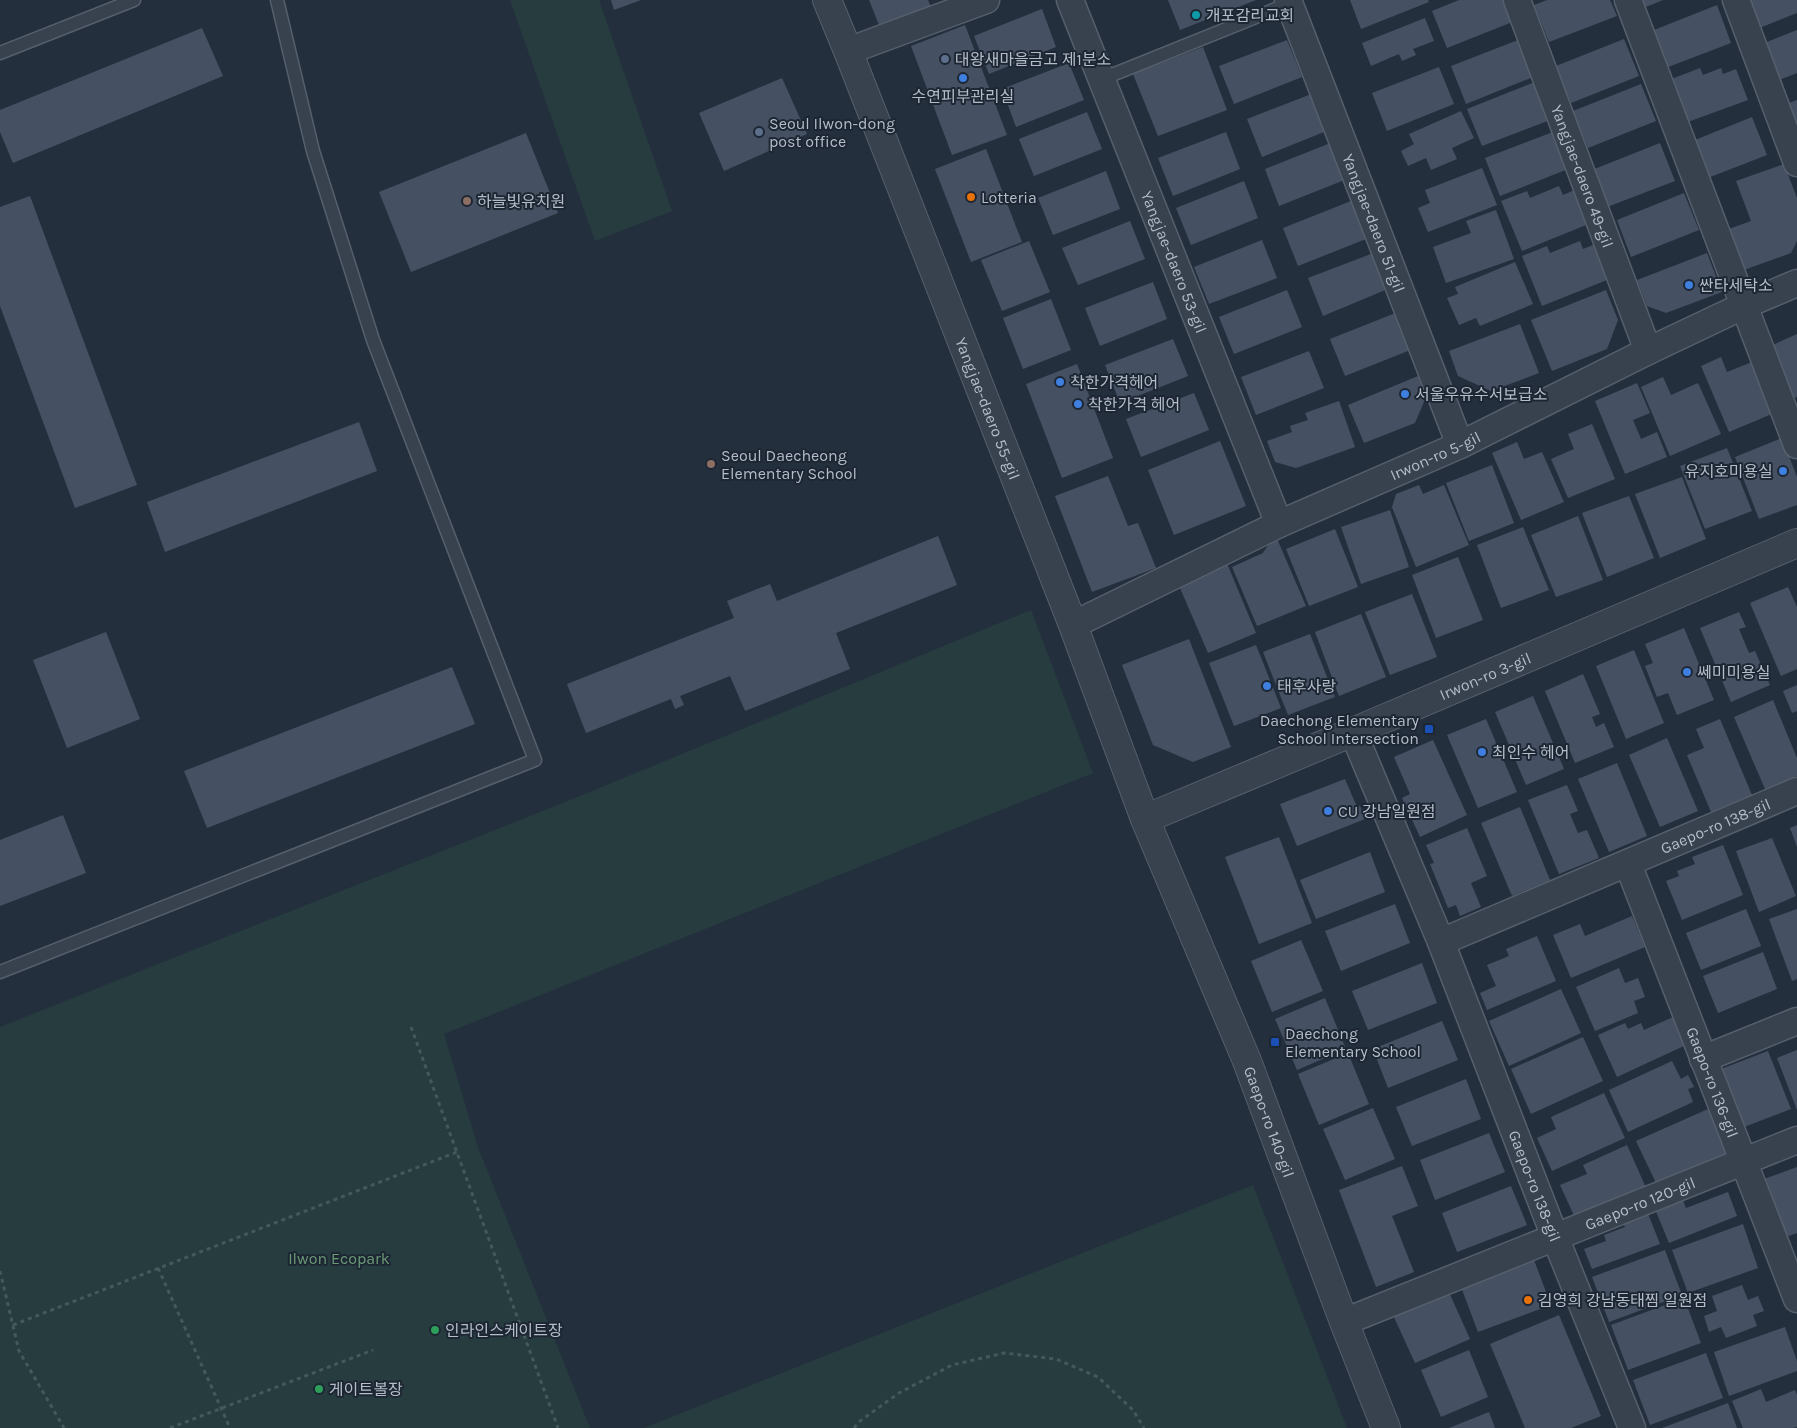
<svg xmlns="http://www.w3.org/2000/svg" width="1797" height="1428" font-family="Karla,'Noto Sans KR',sans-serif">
<rect width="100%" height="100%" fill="#242f3e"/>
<g fill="#263c3f">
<polygon points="510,0 599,0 672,211 595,241"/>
<polygon points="1031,610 1093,773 444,1034 478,1147 590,1428 0,1428 0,1027 580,796"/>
<polygon points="1253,1185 1347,1428 644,1428"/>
</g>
<g fill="#455162">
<polygon points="611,0 641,0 614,10"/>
<polygon points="869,0 928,0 932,10 881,30"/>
<polygon points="1168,0 1256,0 1180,30"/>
<polygon points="1350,0 1428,0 1429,2 1361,29"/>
<polygon points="1459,0 1507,0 1515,21 1447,48 1432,11"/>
<polygon points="1547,0 1610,0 1617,16 1549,42 1534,5"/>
<polygon points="1638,0 1663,0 1641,9"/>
<polygon points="1741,0 1797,0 1797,13 1752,31"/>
<polygon points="1717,5 1731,43 1663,69 1649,32"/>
<polygon points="1042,9 1056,47 989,74 974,36"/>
<polygon points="1425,18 1434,41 1413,49 1416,55 1402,61 1399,54 1371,66 1362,43"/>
<polygon points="965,25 1007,135 952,155 911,46"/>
<polygon points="202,28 223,76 13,163 0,132 0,110"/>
<polygon points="1797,30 1797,73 1777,81 1762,44"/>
<polygon points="1624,39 1639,76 1571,103 1556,66"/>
<polygon points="1287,40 1302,77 1234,104 1219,66"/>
<polygon points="1518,40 1533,77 1466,104 1451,66"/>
<polygon points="1203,47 1227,110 1158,136 1133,74"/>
<polygon points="1069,63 1084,100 1016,127 1002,89"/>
<polygon points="1439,67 1454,104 1387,131 1372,93"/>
<polygon points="1700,68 1703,75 1721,68 1723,74 1736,69 1748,100 1685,123 1669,80"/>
<polygon points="782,78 807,134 724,171 699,113"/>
<polygon points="1535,82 1550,120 1482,146 1467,109"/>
<polygon points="1641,84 1656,121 1588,148 1573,111"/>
<polygon points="1314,93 1329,130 1262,157 1247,119"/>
<polygon points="1797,100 1797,136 1784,105"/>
<polygon points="1461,111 1474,138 1452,148 1457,159 1431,170 1426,158 1408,166 1401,151 1414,144 1409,134"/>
<polygon points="1087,112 1102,149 1034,176 1019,139"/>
<polygon points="1752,117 1767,155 1700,181 1685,144"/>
<polygon points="1226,132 1240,169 1173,196 1158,158"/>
<polygon points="1553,132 1568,169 1500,196 1485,158"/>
<polygon points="526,133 558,213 411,272 379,192"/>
<polygon points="1333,142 1347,179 1279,206 1265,169"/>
<polygon points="1660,143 1675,181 1607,207 1592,170"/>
<polygon points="986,149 1022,242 971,262 935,169"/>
<polygon points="1784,164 1797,198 1797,241 1791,253 1741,271 1726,230 1751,221 1736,181"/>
<polygon points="1482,168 1497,205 1428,232 1418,208 1430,203 1425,190"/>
<polygon points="1106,171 1120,209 1053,235 1038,198"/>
<polygon points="1244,181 1258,218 1191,245 1176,208"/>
<polygon points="1559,186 1563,195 1577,189 1591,223 1522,251 1501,201 1527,191 1530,198"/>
<polygon points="1684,193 1699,230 1631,257 1617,220"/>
<polygon points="30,196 137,485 75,508 0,306 0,207"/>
<polygon points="1351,201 1366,239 1298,266 1283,228"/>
<polygon points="1496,210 1514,259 1446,283 1433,247 1471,233 1466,221"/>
<polygon points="1130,221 1145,259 1078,285 1062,248"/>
<polygon points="1262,240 1277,278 1209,304 1194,267"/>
<polygon points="1029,241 1050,292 1002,311 981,260"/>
<polygon points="1580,241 1583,249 1598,243 1612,278 1542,306 1522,256 1547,246 1550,253"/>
<polygon points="1376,252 1390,288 1323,316 1308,278"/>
<polygon points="1707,253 1722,292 1666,313 1647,306 1637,280"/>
<polygon points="1515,262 1533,304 1480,326 1476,318 1459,325 1447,298 1458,294 1455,287"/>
<polygon points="1153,282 1167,319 1100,346 1085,308"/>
<polygon points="1287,290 1302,327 1234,354 1219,317"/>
<polygon points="1606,290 1618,320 1607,349 1552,371 1531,320"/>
<polygon points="1051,299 1071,350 1023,369 1003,318"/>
<polygon points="1398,312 1413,349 1345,376 1330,339"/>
<polygon points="1520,324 1539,373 1491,391 1458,376 1449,351"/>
<polygon points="1797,334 1797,397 1788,401 1766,348"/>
<polygon points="1173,339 1188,376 1120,403 1105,365"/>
<polygon points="1309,351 1324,388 1256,415 1241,377"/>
<polygon points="1721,357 1727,372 1757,360 1779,411 1729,432 1701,366"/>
<polygon points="1077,364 1113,458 1062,478 1026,384"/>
<polygon points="1418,376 1426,397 1415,423 1364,443 1348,405"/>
<polygon points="1663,377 1671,395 1698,383 1721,434 1670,456 1641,387"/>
<polygon points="1637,383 1650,413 1633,420 1641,439 1657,432 1667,457 1625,474 1595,401"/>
<polygon points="1194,393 1209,430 1141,457 1126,419"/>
<polygon points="1339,401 1355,447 1296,468 1275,462 1267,441 1292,432 1290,426 1308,420 1305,413"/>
<polygon points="359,422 377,471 165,552 147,502"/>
<polygon points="1592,424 1615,479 1568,498 1551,459 1574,449 1568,434"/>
<polygon points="1782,438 1797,477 1797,505 1759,519 1735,457"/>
<polygon points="1220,441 1246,506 1174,535 1148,470"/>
<polygon points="1517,442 1524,459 1542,452 1564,502 1521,520 1492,453"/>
<polygon points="1727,448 1752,511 1705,529 1680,466"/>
<polygon points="1492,465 1514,523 1469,541 1446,483"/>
<polygon points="1108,476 1128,526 1138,523 1156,568 1092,592 1055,496"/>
<polygon points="1682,477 1706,539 1660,558 1635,494"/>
<polygon points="1419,485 1423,494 1444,485 1469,545 1416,567 1392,507 1396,494"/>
<polygon points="1629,496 1654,558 1607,577 1582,513"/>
<polygon points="1390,510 1409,567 1361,584 1341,527"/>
<polygon points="1578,516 1603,580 1556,597 1531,535"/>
<polygon points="1523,527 1549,590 1501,608 1477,545"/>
<polygon points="1335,529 1358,587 1309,606 1286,549"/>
<polygon points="1275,534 1306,606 1257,626 1232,567 1263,553"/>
<polygon points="938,536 957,585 836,633 850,669 745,711 730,676 680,696 684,705 675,709 671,699 586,733 567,684 734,618 727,601 770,584 777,601"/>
<polygon points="1458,557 1483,620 1436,638 1412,575"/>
<polygon points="1226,561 1256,633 1208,653 1177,581"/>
<polygon points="1788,587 1797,607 1797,669 1781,676 1750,603"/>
<polygon points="1412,594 1437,657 1390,675 1365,612"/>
<polygon points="1739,612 1746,627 1739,629 1749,653 1755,651 1770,685 1731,702 1700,628"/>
<polygon points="1361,614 1386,677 1339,696 1315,632"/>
<polygon points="1684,628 1714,700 1677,715 1668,693 1657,697 1645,666 1653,663 1645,644"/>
<polygon points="106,632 140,719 67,748 33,660"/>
<polygon points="1310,634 1335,697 1288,715 1263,652"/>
<polygon points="1189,639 1231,747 1193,762 1153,745 1122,665"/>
<polygon points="1256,645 1281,708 1234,726 1209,663"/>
<polygon points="1634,650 1664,723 1626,739 1596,666"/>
<polygon points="452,667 475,724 207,828 184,771"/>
<polygon points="1583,674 1600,714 1592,717 1596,727 1604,723 1614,747 1575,763 1545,691"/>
<polygon points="1797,685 1797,711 1792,713 1783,691"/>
<polygon points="1533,696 1564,769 1526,785 1495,712"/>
<polygon points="1773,700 1797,758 1797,776 1765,789 1734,717"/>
<polygon points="1486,719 1517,792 1478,808 1447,735"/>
<polygon points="1720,719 1752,795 1711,812 1687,755 1704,748 1696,729"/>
<polygon points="1667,738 1698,811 1660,827 1629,755"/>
<polygon points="1433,740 1467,815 1420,837 1402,798 1410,794 1394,757"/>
<polygon points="1617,763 1647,836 1609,852 1578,779"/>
<polygon points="1345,779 1357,807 1360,806 1365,819 1297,846 1280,804"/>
<polygon points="1567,785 1578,811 1570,814 1578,833 1587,830 1599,858 1559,874 1528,800"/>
<polygon points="1520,807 1550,880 1512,896 1481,823"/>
<polygon points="63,815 86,873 0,906 0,840"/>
<polygon points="1797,825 1797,847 1790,828"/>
<polygon points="1467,828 1487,876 1471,883 1481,907 1460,916 1456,905 1448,908 1430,864 1434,863 1426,845"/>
<polygon points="1279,837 1312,923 1259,944 1225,857"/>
<polygon points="1772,838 1796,896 1759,912 1736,851"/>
<polygon points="1723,845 1743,895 1682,920 1666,881 1679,876 1677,871 1695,864 1692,857"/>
<polygon points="1370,852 1385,892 1316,919 1300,880"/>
<polygon points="1395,904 1410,943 1341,971 1325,931"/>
<polygon points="1746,909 1761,946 1701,970 1686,933"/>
<polygon points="1797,909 1797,979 1792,981 1769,919"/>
<polygon points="1632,916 1645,947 1571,978 1553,935 1580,924 1585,936"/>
<polygon points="1537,936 1556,981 1487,1010 1480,993 1496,986 1487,965 1509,956 1506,949"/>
<polygon points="1301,940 1323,991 1272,1012 1251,961"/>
<polygon points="1763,952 1777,989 1718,1013 1703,976"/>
<polygon points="1422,963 1437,1003 1368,1030 1352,991"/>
<polygon points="1619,968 1625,983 1638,978 1645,997 1634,1001 1638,1013 1595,1031 1576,987"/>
<polygon points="1561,989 1581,1033 1509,1066 1489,1021"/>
<polygon points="1325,998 1346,1049 1297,1070 1275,1019"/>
<polygon points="1673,1017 1686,1045 1617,1077 1598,1035 1625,1023 1628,1029 1641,1023 1644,1030"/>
<polygon points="1442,1021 1458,1060 1388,1088 1373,1049"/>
<polygon points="1583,1037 1603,1081 1531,1114 1511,1069"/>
<polygon points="1797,1050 1797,1110 1777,1058"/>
<polygon points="1768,1051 1791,1109 1744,1127 1721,1069"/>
<polygon points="1348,1053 1369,1104 1319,1125 1298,1074"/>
<polygon points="1672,1061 1681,1079 1688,1075 1694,1087 1688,1089 1693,1102 1628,1132 1609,1090"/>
<polygon points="1466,1079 1481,1119 1412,1146 1396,1107"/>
<polygon points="1604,1093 1625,1138 1552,1171 1537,1138 1556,1129 1551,1117"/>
<polygon points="1373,1108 1395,1159 1345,1180 1323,1129"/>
<polygon points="1708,1109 1728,1153 1657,1185 1636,1141"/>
<polygon points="1489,1133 1505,1172 1435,1200 1420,1160"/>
<polygon points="1627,1145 1647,1190 1576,1220 1560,1185 1587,1174 1583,1165"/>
<polygon points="1402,1166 1418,1206 1392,1216 1414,1272 1376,1287 1339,1190"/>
<polygon points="1797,1167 1797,1233 1786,1237 1764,1179"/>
<polygon points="1511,1186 1527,1225 1457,1252 1442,1213"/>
<polygon points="1728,1192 1737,1216 1669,1243 1655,1209 1682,1198 1686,1208"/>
<polygon points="1647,1211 1660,1244 1592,1269 1584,1249 1606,1241 1604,1235 1625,1227 1622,1220"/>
<polygon points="1743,1224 1758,1268 1688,1293 1672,1250"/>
<polygon points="1665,1250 1682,1295 1609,1322 1592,1277"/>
<polygon points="1534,1260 1551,1305 1478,1332 1461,1287"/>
<polygon points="1742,1285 1748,1300 1758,1296 1764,1311 1753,1315 1757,1326 1726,1338 1721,1327 1709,1332 1704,1316 1717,1311 1712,1296"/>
<polygon points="1448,1290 1470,1339 1415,1363 1393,1315"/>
<polygon points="1684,1298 1701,1343 1628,1370 1611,1325"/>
<polygon points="1559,1315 1601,1416 1571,1428 1525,1428 1490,1344"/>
<polygon points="1785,1327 1797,1361 1797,1371 1729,1396 1714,1352"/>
<polygon points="1469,1350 1488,1397 1441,1417 1421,1370"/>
<polygon points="1706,1353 1723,1398 1650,1425 1633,1380"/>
<polygon points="1761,1389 1766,1402 1795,1390 1797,1395 1797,1427 1793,1428 1743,1428 1732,1401"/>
<polygon points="1728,1403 1737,1428 1662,1428"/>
<polygon points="1489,1412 1495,1428 1449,1428"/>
</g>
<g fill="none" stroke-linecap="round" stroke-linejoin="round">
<g stroke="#565f6c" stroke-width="15">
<g id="service">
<polyline points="0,53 134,0"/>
<polyline points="1102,79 1293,2"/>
<polyline points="0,972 535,760 373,340 313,151 277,0"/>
</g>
</g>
<g stroke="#565f6c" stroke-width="29">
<g id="minor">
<path id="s1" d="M1070,0L1279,524"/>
<path id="s2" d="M1288,0L1460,445"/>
<path id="s3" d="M1517,0L1648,351"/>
<polyline points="1628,0 1797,445"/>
<polyline points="1736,0 1797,163"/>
<polyline points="848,51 986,0"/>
<path id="s4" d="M1073,625L1279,524L1460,445L1648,351L1745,305L1797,283"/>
<path id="s5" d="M1353,732L1441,942L1555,1237L1632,1428"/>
<path id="s6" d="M1628,864L1797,1299"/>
<path id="s7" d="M1441,942L1797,791"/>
<polyline points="1703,1059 1797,1021"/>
<path id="s8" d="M1344,1322L1797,1140"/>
</g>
</g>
<g stroke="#565f6c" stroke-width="30">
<g id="tertiary">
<path id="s9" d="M827,0L848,51L1073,625L1145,819L1247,1061L1344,1322L1386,1428"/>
<path id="s10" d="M1145,819L1353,732L1797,543"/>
</g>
</g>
<g stroke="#44595c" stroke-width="3" stroke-dasharray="4 4" stroke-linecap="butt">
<polyline points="411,1027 558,1428"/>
<polyline points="158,1268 230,1428"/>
<polyline points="0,1271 19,1351 64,1428"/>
<polyline points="13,1325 457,1152"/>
<polyline points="170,1428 373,1350"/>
<polyline points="854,1428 860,1421 899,1393 952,1365 1004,1353 1056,1359 1098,1377 1133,1410 1144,1428"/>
</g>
<use href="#service" stroke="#38414e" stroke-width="12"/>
<use href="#minor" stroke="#38414e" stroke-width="26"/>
<use href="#tertiary" stroke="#38414e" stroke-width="28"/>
</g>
<circle fill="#0f9aa8" stroke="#1d2633" stroke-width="2" cx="1196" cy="15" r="5"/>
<g fill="#5c6f8a" stroke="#1d2633" stroke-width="2">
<circle cx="945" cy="59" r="5"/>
<circle cx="759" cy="132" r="5"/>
</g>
<g fill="#3f7fe0" stroke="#1d2633" stroke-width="2">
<circle cx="963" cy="78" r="5"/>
<circle cx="1689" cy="285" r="5"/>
<circle cx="1060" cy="382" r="5"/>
<circle cx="1405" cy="394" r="5"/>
<circle cx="1078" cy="404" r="5"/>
<circle cx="1783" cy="471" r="5"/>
<circle cx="1687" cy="672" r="5"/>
<circle cx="1267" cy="686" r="5"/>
<circle cx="1482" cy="752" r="5"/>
<circle cx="1328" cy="811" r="5"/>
</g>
<g fill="#e8710a" stroke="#1d2633" stroke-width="2">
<circle cx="971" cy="197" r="5"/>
<circle cx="1528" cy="1300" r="5"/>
</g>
<g fill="#8d6e63" stroke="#1d2633" stroke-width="2">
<circle cx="467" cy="201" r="5"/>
<circle cx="711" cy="464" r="5"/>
</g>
<g fill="#1a4fb4" stroke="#1d2633" stroke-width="2">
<rect x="1424" y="724" width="10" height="10" rx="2.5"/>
<rect x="1270" y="1037" width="10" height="10" rx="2.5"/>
</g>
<g fill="#2e9e5b" stroke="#1d2633" stroke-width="2">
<circle cx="435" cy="1330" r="5"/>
<circle cx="319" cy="1389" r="5"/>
</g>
<g text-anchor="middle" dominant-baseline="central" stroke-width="4" stroke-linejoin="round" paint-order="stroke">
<g font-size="16" fill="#b4bcc9" stroke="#1d2633" text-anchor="start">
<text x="1206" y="15">개포감리교회</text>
<text x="955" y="59">대왕새마을금고 제1분소</text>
<text x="963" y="96" text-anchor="middle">수연피부관리실</text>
<text x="769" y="123">Seoul Ilwon-dong<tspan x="769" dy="18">post office</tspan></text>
<text x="981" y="197">Lotteria</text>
<text x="477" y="201">하늘빛유치원</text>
<text x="1699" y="285">싼타세탁소</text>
<text x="1070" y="382">착한가격헤어</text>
<text x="1415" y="394">서울우유수서보급소</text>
<text x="1088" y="404">착한가격 헤어</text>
<text x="721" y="455">Seoul Daecheong<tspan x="721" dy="18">Elementary School</tspan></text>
<text x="1773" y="471" text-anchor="end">유지호미용실</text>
<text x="1697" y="672">쎄미미용실</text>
<text x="1277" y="686">태후사랑</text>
<text x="1419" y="720" text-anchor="end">Daechong Elementary<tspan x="1419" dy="18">School Intersection</tspan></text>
<text x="1492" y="752">최인수 헤어</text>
<text x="1338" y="811">CU 강남일원점</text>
<text x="1285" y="1033">Daechong<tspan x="1285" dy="18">Elementary School</tspan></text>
<text x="1538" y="1300">김영희 강남동태찜 일원점</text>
<text x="445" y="1330">인라인스케이트장</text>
<text x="329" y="1389">게이트볼장</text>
</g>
<g font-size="16" fill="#b4bcc9" stroke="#1d2633">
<text stroke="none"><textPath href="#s3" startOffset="188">Yangjae-daero 49-gil</textPath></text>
<text stroke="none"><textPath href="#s2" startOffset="239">Yangjae-daero 51-gil</textPath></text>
<text stroke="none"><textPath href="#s1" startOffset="282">Yangjae-daero 53-gil</textPath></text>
<text stroke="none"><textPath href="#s9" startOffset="439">Yangjae-daero 55-gil</textPath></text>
<text stroke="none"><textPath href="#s4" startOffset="400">Irwon-ro 5-gil</textPath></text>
<text stroke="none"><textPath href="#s10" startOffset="369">Irwon-ro 3-gil</textPath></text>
<text stroke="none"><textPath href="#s7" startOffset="298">Gaepo-ro 138-gil</textPath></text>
<text stroke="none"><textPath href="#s6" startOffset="234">Gaepo-ro 136-gil</textPath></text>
<text stroke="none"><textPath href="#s9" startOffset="1206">Gaepo-ro 140-gil</textPath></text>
<text stroke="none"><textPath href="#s5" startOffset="489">Gaepo-ro 138-gil</textPath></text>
<text stroke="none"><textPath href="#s8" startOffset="319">Gaepo-ro 120-gil</textPath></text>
</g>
<g font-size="16" fill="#6b9a76" stroke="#1d2633">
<text x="339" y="1258">Ilwon Ecopark</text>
</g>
</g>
</svg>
